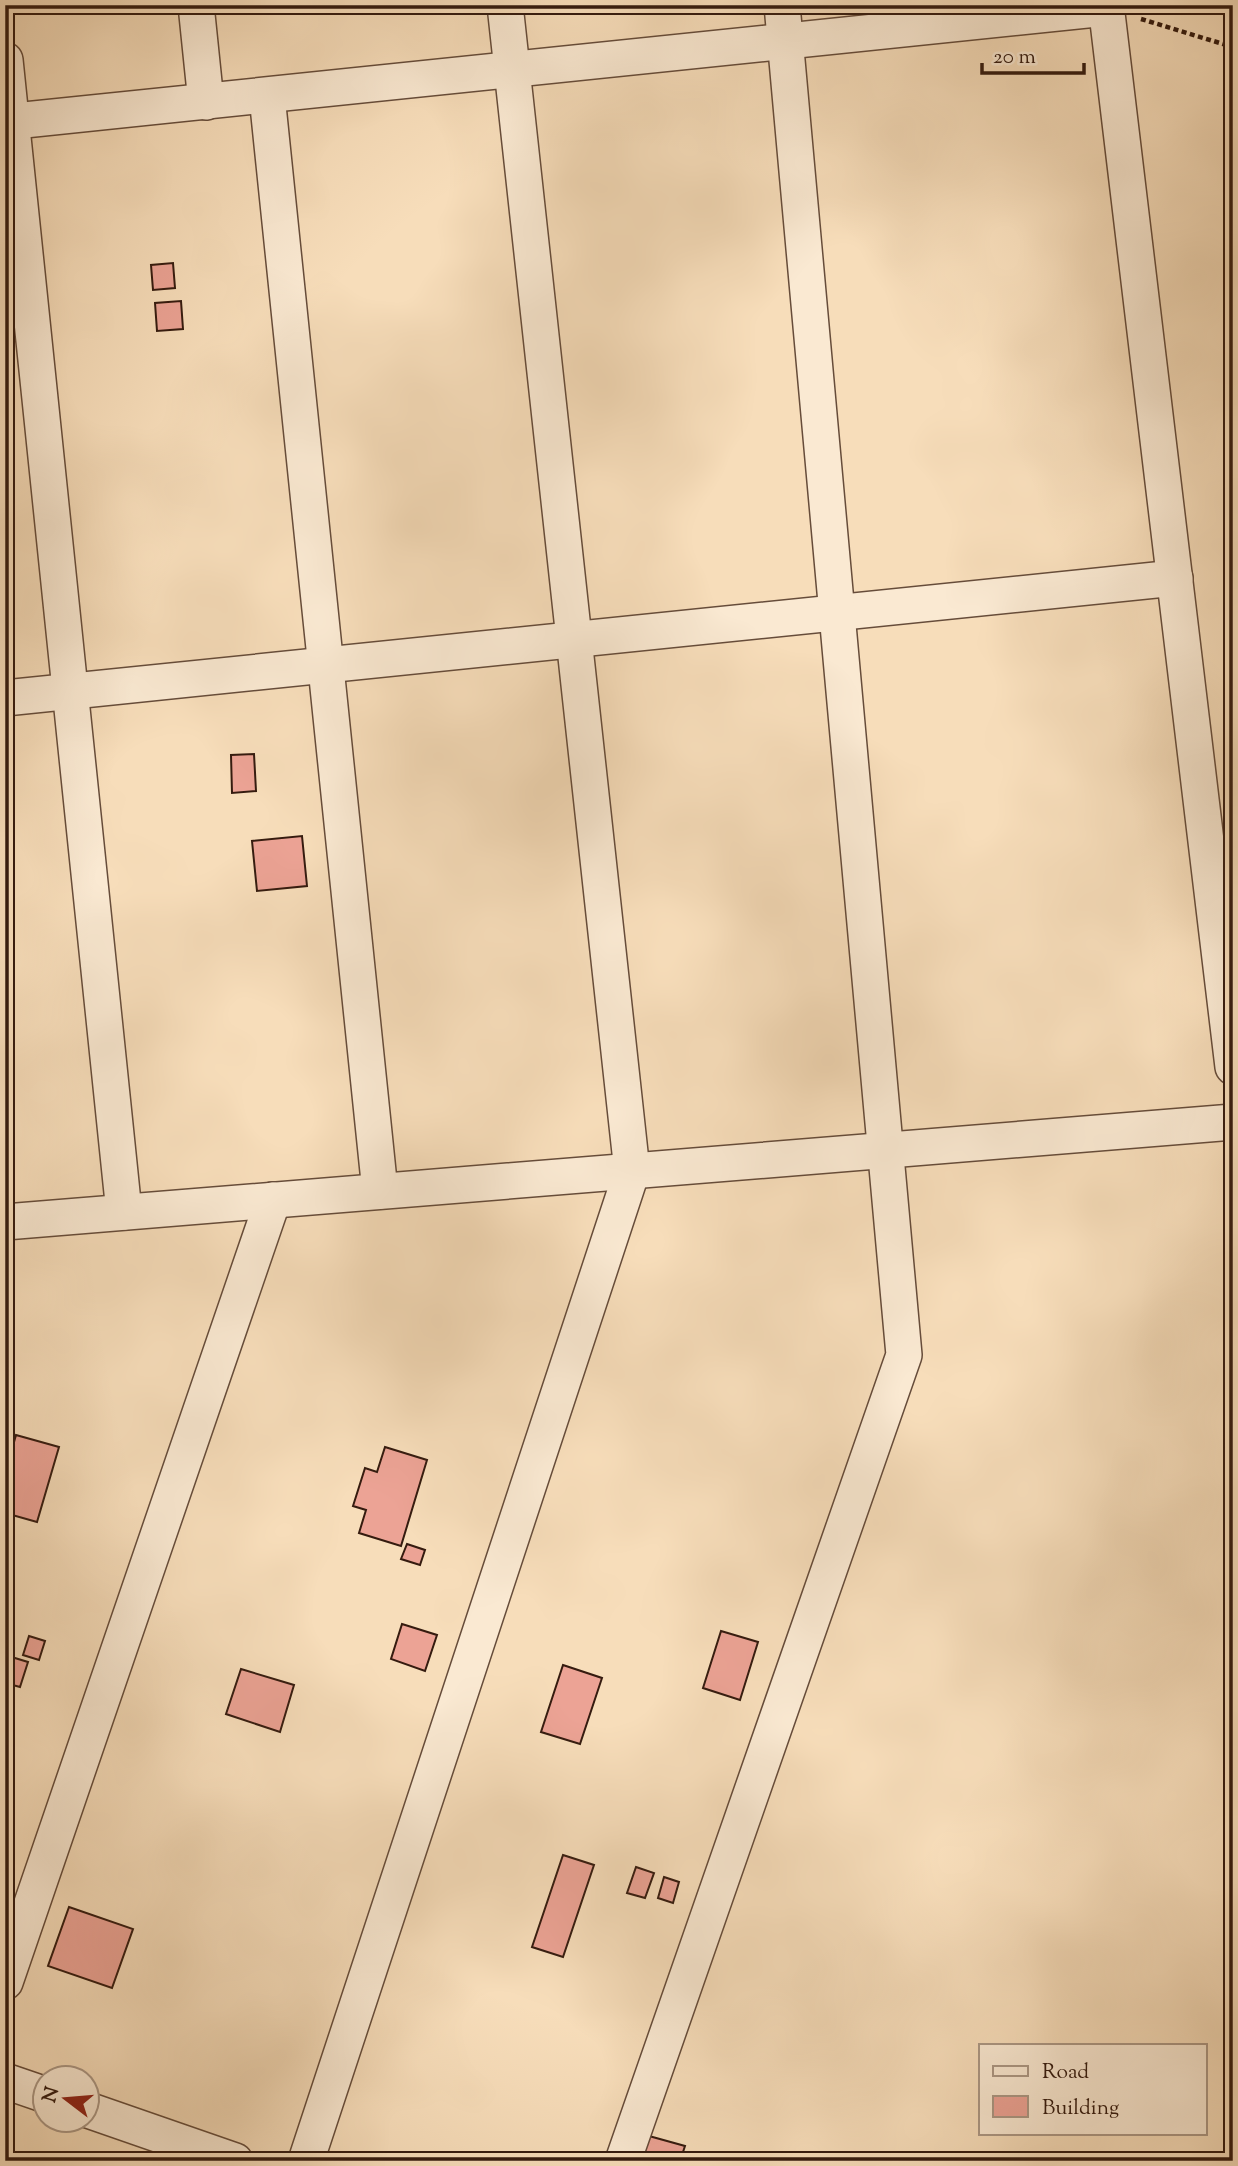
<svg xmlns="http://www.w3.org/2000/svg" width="1238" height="2166" font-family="'Sorts Mill Goudy',serif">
<rect width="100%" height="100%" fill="#f7ddba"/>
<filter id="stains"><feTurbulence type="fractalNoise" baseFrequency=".00286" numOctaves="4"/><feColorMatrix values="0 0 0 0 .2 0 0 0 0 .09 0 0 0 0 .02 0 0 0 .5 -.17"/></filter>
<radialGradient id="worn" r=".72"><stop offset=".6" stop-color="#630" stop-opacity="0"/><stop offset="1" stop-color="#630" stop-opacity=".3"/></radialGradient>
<g fill="#eca395" stroke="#351b0f" stroke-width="2">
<polygon points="173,263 175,288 153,290 151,265"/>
<polygon points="181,301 183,329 157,331 155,303"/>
<polygon points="254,754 256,791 232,793 231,755"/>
<polygon points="302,836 307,886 257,891 252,841"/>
<polygon points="16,1435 59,1447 37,1522 5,1513 5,1474"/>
<polygon points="385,1447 427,1460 401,1546 359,1533 366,1510 353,1506 365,1468 377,1472"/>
<polygon points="407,1544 425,1550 420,1565 401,1559"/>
<polygon points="402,1624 437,1635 425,1671 391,1659"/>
<polygon points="721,1631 758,1642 740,1700 703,1688"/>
<polygon points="29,1636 45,1641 39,1660 23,1655"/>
<polygon points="5,1655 28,1662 20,1687 5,1683"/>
<polygon points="563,1665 602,1678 580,1744 541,1732"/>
<polygon points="241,1669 294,1685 280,1732 226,1714"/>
<polygon points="563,1855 594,1865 563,1957 532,1947"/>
<polygon points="636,1867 654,1873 645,1898 627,1893"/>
<polygon points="664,1877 679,1882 673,1903 658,1898"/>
<polygon points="69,1907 133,1929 112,1988 48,1966"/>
<polygon points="649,2136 685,2146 680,2161 642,2161"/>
</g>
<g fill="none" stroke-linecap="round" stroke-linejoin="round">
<g stroke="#664c3a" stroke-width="38">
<g id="street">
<polyline points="196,5 206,102"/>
<polyline points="1106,5 1233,1067"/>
<polyline points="5,60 124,1212"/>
<polyline points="267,96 380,1191"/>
<polyline points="5,122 1106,8"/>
<polyline points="5,698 1175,578"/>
<polyline points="5,1222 1233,1122"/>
<polyline points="5,1982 273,1200"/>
<polyline points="5,2081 46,2095"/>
<polyline points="88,2110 235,2161"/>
<polyline points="306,2161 632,1171 505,5"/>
<polyline points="623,2161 904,1355 782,5"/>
</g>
</g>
<polyline stroke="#351b0f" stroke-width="4.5" stroke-dasharray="5 3.5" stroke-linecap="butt" points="1141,19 1233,47"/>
<use href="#street" stroke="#fae9d2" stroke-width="35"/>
</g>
<rect width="1238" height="2166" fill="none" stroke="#f7ddba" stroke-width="28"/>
<rect x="7" y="7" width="1224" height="2152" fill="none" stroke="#351b0f" stroke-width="3.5"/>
<rect x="14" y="14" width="1210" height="2138" fill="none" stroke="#351b0f" stroke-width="2"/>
<rect x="979" y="2044" width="228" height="91" fill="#fae9d2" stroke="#ab9784" stroke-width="2"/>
<rect x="993" y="2066" width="35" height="10" fill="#fae9d2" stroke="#ab9784" stroke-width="2"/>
<text x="1042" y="2078" font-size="21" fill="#351b0f">Road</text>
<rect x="993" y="2096" width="35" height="21" fill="#eca395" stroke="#ab9784" stroke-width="2"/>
<text x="1042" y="2114" font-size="21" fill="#351b0f">Building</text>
<g transform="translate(66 2099) rotate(286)"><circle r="33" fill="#fae9d2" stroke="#ab9784" stroke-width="2"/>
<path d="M0-5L12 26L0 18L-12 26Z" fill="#8f2418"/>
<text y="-10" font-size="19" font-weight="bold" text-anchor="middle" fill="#351b0f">N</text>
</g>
<path d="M982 63v10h102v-10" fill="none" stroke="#351b0f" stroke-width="3.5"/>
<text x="993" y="63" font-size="21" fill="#351b0f" stroke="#fae9d2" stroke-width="5" paint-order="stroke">20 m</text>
<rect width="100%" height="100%" filter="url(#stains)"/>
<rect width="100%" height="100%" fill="url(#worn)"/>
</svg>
